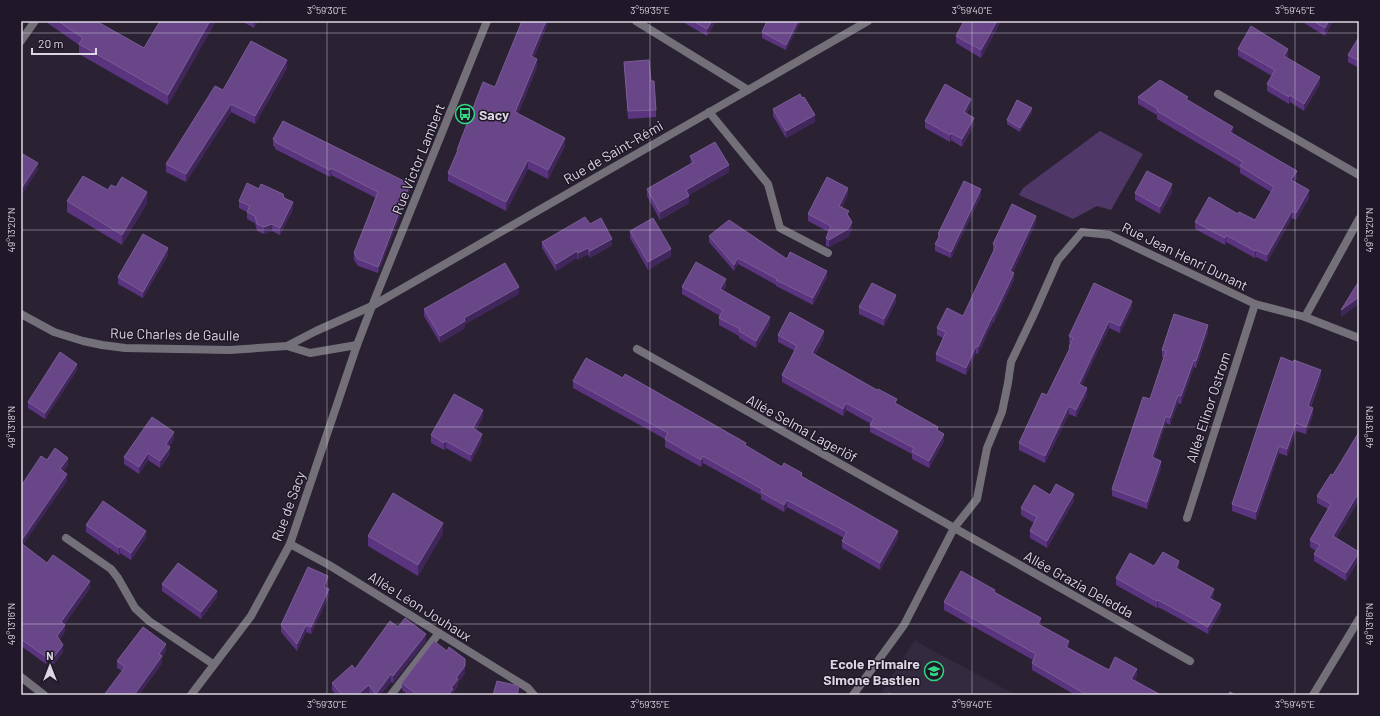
<svg xmlns="http://www.w3.org/2000/svg" width="1380" height="716" font-family="Barlow,sans-serif">
<rect width="100%" height="100%" fill="#2a2233"/>
<polygon fill="#342a40" points="915,640 928,648 1016,695 880,695"/>
<polygon fill="#4f3768" points="1100,131 1143,154 1111,210 1097,206 1073,219 1019,195 1023,188"/>
<g fill="none" stroke-linecap="round" stroke-linejoin="round">
<g stroke="#747079" stroke-width="8">
<polyline points="636,21 748,90"/>
<polyline points="21,41 35,21"/>
<polyline points="1218,94 1359,175"/>
<polyline points="709,112 768,184 780,228 828,253"/>
<polyline points="1305,317 1359,219"/>
<polyline points="287,346 310,353 357,345"/>
<polyline points="637,349 1190,661"/>
<polyline points="1187,518 1255,304"/>
<polyline points="66,538 111,569 118,578 135,608 149,621 213,664"/>
<polyline points="290,544 329,565 528,688 534,695"/>
<polyline points="21,677 44,695"/>
<polyline points="191,695 251,616 290,544 357,345 372,306 868,21"/>
<polyline points="391,695 439,633"/>
<polyline points="853,695 904,625 954,528 977,499 987,448 1002,412 1008,383 1011,362 1034,314 1058,260 1082,232 1110,235 1255,304 1305,317 1359,338"/>
</g>
<g stroke="#747079" stroke-width="8">
<polyline points="21,314 54,332 83,341 102,345 125,348 230,350 287,346 316,331 372,306 487,21"/>
<polyline points="1313,695 1359,619"/>
</g>
</g>
<g fill="#5a347e">
<polygon points="46,21 96,21 144,48 160,21 216,21 168,105 79,54 79,45 46,22"/>
<polygon points="241,21 258,21 254,28"/>
<polygon points="522,21 549,21 534,57 537,67 518,114 565,146 548,179 528,169 506,211 448,181 448,173 457,153 457,150 495,87"/>
<polygon points="681,21 716,21 707,36"/>
<polygon points="801,21 786,50 762,38 762,32"/>
<polygon points="1001,21 981,58 956,43 956,36"/>
<polygon points="1301,21 1333,21 1325,36"/>
<polygon points="1359,37 1359,68 1348,62 1348,55"/>
<polygon points="1238,49 1288,56 1287,58 1320,84 1304,111 1290,102 1289,104 1267,91 1267,84 1272,76 1238,56"/>
<polygon points="624,62 651,81 656,110 656,117 628,119"/>
<polygon points="287,68 255,124 231,112 186,182 166,172 166,164 223,90"/>
<polygon points="1138,97 1188,100 1233,134 1297,178 1294,182 1309,198 1296,220 1292,218 1267,262 1256,257 1255,258 1226,242 1225,245 1195,229 1195,222 1238,214 1255,220 1271,192 1240,173 1240,168 1157,119 1157,115 1138,104"/>
<polygon points="971,106 967,113 974,125 962,147 951,140 950,142 925,128 925,121"/>
<polygon points="773,109 815,122 786,138 773,116"/>
<polygon points="1032,112 1020,132 1007,124 1007,120"/>
<polygon points="273,139 410,190 378,273 358,266 354,260 354,253 376,198 331,175 330,177 275,149 275,147 273,146"/>
<polygon points="690,156 729,172 689,195 689,203 660,220 647,196 647,189 691,164"/>
<polygon points="259,189 284,198 293,209 280,235 272,231 264,234 257,231 255,223 247,219 247,212 239,208 239,201"/>
<polygon points="108,190 147,203 122,245 67,212 67,201"/>
<polygon points="1172,192 1160,214 1135,200 1135,193"/>
<polygon points="848,195 842,207 849,216 852,229 848,237 829,247 826,246 826,238 829,232 808,221 808,214"/>
<polygon points="981,196 951,258 935,251 935,244 938,239 938,234"/>
<polygon points="1036,223 1013,272 1014,280 994,322 993,322 978,354 976,353 966,375 936,361 936,354 943,338 937,335 937,328 963,316 993,252 993,244"/>
<polygon points="590,224 612,245 590,258 588,254 578,260 577,258 556,271 542,248 542,242"/>
<polygon points="630,231 671,256 648,270 630,238"/>
<polygon points="709,236 787,259 827,277 813,305 776,286 776,285 738,264 734,271 709,242"/>
<polygon points="168,255 143,298 118,284 118,277"/>
<polygon points="726,286 723,291 770,324 756,348 739,338 739,336 719,325 719,318 720,316 682,294 682,287"/>
<polygon points="519,294 465,324 465,328 440,343 424,316 424,309"/>
<polygon points="896,302 884,326 859,314 859,307"/>
<polygon points="1132,308 1120,333 1109,328 1081,386 1087,395 1076,417 1069,414 1045,463 1019,450 1019,443 1047,395 1069,350 1069,347 1070,343 1069,343 1069,336"/>
<polygon points="1208,332 1196,368 1194,367 1181,404 1178,403 1170,425 1166,423 1154,458 1161,468 1147,509 1112,496 1112,489 1150,399 1164,357 1162,357 1162,350"/>
<polygon points="778,335 824,338 815,355 897,404 938,431 944,441 929,468 912,459 912,454 870,432 870,425 871,424 846,410 843,416 782,382 782,375 795,351 778,342"/>
<polygon points="77,370 45,419 28,408 28,402"/>
<polygon points="1321,377 1311,407 1313,415 1306,434 1296,431 1287,456 1279,453 1256,520 1232,511 1232,504"/>
<polygon points="573,381 746,446 782,467 802,477 898,538 880,570 842,548 842,541 844,538 787,507 784,512 761,499 761,495 703,463 701,467 665,447 665,439 573,388"/>
<polygon points="483,417 476,430 482,441 471,462 446,448 444,450 431,443 431,435"/>
<polygon points="1359,432 1359,500 1336,538 1359,552 1359,559 1346,581 1314,561 1314,554 1316,551 1310,547 1310,540 1328,509 1317,503 1317,496 1333,475"/>
<polygon points="174,439 169,447 170,454 160,468 148,460 139,474 124,464 124,457"/>
<polygon points="47,460 68,465 63,471 67,481 23,544 47,563 90,588 64,625 65,632 59,640 63,652 54,664 48,660 46,664 21,646 21,486"/>
<polygon points="1050,495 1074,501 1047,548 1030,538 1030,531 1034,523 1021,515 1021,508"/>
<polygon points="86,525 146,538 131,560 120,553 119,555 86,532"/>
<polygon points="443,533 418,576 368,546 368,536"/>
<polygon points="1154,566 1179,568 1179,569 1214,596 1212,599 1221,611 1208,634 1158,607 1157,608 1116,585 1116,578"/>
<polygon points="328,583 326,588 329,596 311,634 306,632 297,651 281,632 281,625"/>
<polygon points="162,584 217,597 201,619 162,591"/>
<polygon points="995,592 1041,625 1069,648 1109,670 1137,676 1135,680 1161,695 1075,695 1032,670 1032,663 1033,660 944,610 944,602"/>
<polygon points="398,627 426,641 393,683 391,682 380,695 371,695 369,692 366,695 336,695 332,690 332,683 355,669"/>
<polygon points="166,651 162,657 162,664 122,671 117,668 117,661"/>
<polygon points="447,651 465,673 458,683 458,686 453,693 453,695 408,695 402,690 402,683"/>
</g>
<g fill="#41265b">
<polygon points="210,21 216,21 168,105 168,95"/>
<polygon points="254,21 258,21 254,28"/>
<polygon points="546,21 549,21 531,64 531,56"/>
<polygon points="712,21 716,21 707,36 707,29"/>
<polygon points="798,21 801,21 786,50 786,45"/>
<polygon points="997,21 1001,21 981,58 981,50"/>
<polygon points="1329,21 1333,21 1325,36 1325,28"/>
<polygon points="1288,49 1288,56 1284,63 1284,56"/>
<polygon points="537,59 537,67 515,121 515,112"/>
<polygon points="287,60 287,68 255,124 255,116"/>
<polygon points="1320,77 1320,84 1304,111 1304,104"/>
<polygon points="1290,95 1290,102 1289,104 1289,97"/>
<polygon points="971,99 971,106 964,119 964,112"/>
<polygon points="231,104 231,112 186,182 186,174"/>
<polygon points="1032,108 1032,112 1020,132 1020,128"/>
<polygon points="815,115 815,122 786,138 786,131"/>
<polygon points="974,118 974,125 962,147 962,139"/>
<polygon points="1233,127 1233,134 1230,132"/>
<polygon points="951,133 951,140 950,142 950,135"/>
<polygon points="565,138 565,146 548,179 548,170"/>
<polygon points="528,160 528,169 506,211 506,202"/>
<polygon points="38,163 38,170 21,196 21,189"/>
<polygon points="729,165 729,172 686,197 686,190"/>
<polygon points="331,168 331,175 330,177 330,170"/>
<polygon points="1297,171 1297,178 1291,187 1291,180"/>
<polygon points="410,184 410,190 378,273 378,267"/>
<polygon points="1172,184 1172,192 1160,214 1160,207"/>
<polygon points="848,188 848,195 839,213 839,206"/>
<polygon points="981,189 981,196 951,258 951,252"/>
<polygon points="1309,190 1309,198 1296,220 1296,213"/>
<polygon points="147,192 147,203 122,245 122,235"/>
<polygon points="689,196 689,203 660,220 660,212"/>
<polygon points="293,202 293,209 280,235 280,228"/>
<polygon points="1292,211 1292,218 1267,262 1267,255"/>
<polygon points="1036,216 1036,223 1010,278 1010,271"/>
<polygon points="852,222 852,229 848,237 829,247 829,240"/>
<polygon points="272,224 272,231 264,234 264,227"/>
<polygon points="1226,235 1226,242 1225,245 1225,238"/>
<polygon points="612,239 612,245 590,258 590,251"/>
<polygon points="168,248 168,255 143,298 143,292"/>
<polygon points="588,248 588,254 578,260 578,253"/>
<polygon points="671,249 671,256 648,270 648,262"/>
<polygon points="1256,250 1256,257 1255,258 1255,251"/>
<polygon points="577,251 577,258 556,271 556,264"/>
<polygon points="738,258 738,264 734,271 734,265"/>
<polygon points="827,271 827,277 813,305 813,298"/>
<polygon points="1014,273 1014,280 994,322 994,315"/>
<polygon points="726,279 726,286 720,297 720,289"/>
<polygon points="519,287 519,294 465,324 465,328 440,343 440,336 464,318"/>
<polygon points="896,295 896,302 884,326 884,319"/>
<polygon points="1359,297 1359,304 1341,317 1341,310"/>
<polygon points="1132,301 1132,308 1120,333 1120,326"/>
<polygon points="993,315 993,322 978,354 978,347"/>
<polygon points="770,317 770,324 756,348 756,341"/>
<polygon points="1109,321 1109,328 1079,392 1079,384"/>
<polygon points="1208,325 1208,332 1196,368 1196,361"/>
<polygon points="824,331 824,338 812,360 812,353"/>
<polygon points="976,346 976,353 966,375 966,368"/>
<polygon points="1194,360 1194,367 1181,404 1181,396"/>
<polygon points="77,364 77,370 45,419 45,413"/>
<polygon points="1321,370 1321,377 1308,413 1308,406"/>
<polygon points="1087,388 1087,395 1076,417 1076,410"/>
<polygon points="1178,395 1178,403 1170,425 1170,418"/>
<polygon points="846,403 846,410 843,416 843,409"/>
<polygon points="1069,406 1069,414 1045,463 1045,456"/>
<polygon points="1313,408 1313,415 1306,434 1306,427"/>
<polygon points="483,410 483,417 473,436 473,428"/>
<polygon points="1166,416 1166,423 1152,464 1152,457"/>
<polygon points="1296,423 1296,431 1287,456 1287,449"/>
<polygon points="174,432 174,439 166,451 166,444"/>
<polygon points="482,434 482,441 471,462 471,455"/>
<polygon points="944,434 944,441 929,468 929,461"/>
<polygon points="446,441 446,448 444,450 444,443"/>
<polygon points="1279,446 1279,453 1256,520 1256,512"/>
<polygon points="170,447 170,454 160,468 160,461"/>
<polygon points="148,453 148,460 139,474 139,467"/>
<polygon points="703,456 703,463 701,467 701,460"/>
<polygon points="68,458 68,465 60,476 60,469"/>
<polygon points="1161,461 1161,468 1147,509 1147,502"/>
<polygon points="67,474 67,481 21,548 21,541"/>
<polygon points="1359,492 1359,500 1333,543 1333,536"/>
<polygon points="1074,494 1074,501 1047,548 1047,541"/>
<polygon points="787,500 787,507 784,512 784,505"/>
<polygon points="443,523 443,533 418,576 418,565"/>
<polygon points="146,531 146,538 131,560 131,553"/>
<polygon points="898,531 898,538 880,570 880,563"/>
<polygon points="120,546 120,553 119,555 119,548"/>
<polygon points="1359,552 1359,559 1346,581 1346,573"/>
<polygon points="1179,561 1179,568 1176,575 1176,568"/>
<polygon points="328,576 328,583 324,594 324,587"/>
<polygon points="90,581 90,588 61,629 61,622"/>
<polygon points="329,589 329,596 311,634 311,627"/>
<polygon points="1214,589 1214,596 1209,605 1209,598"/>
<polygon points="217,591 217,597 201,619 201,612"/>
<polygon points="1158,600 1158,607 1157,608 1157,601"/>
<polygon points="1221,604 1221,611 1208,634 1208,627"/>
<polygon points="1041,618 1041,625 1038,624"/>
<polygon points="65,625 65,632 57,643 57,636"/>
<polygon points="306,625 306,632 297,651 297,644"/>
<polygon points="426,634 426,641 393,683 393,676"/>
<polygon points="1069,641 1069,648 1066,654 1066,647"/>
<polygon points="166,644 166,651 162,657 162,664 139,695 134,695 159,654"/>
<polygon points="63,645 63,652 54,664 54,657"/>
<polygon points="48,653 48,660 46,664 46,657"/>
<polygon points="465,666 465,673 458,683 458,686 453,693 453,695 448,695 456,678"/>
<polygon points="1137,669 1137,676 1131,686 1131,679"/>
<polygon points="391,674 391,682 380,695 376,695 376,694"/>
<polygon points="369,685 369,692 366,695 357,695"/>
<polygon points="519,686 519,695 517,695"/>
</g>
<g fill="#684688" stroke="#7a5c96">
<polygon points="58,21 96,21 144,48 160,21 210,21 168,95 79,44 83,38"/>
<polygon points="522,21 546,21 531,56 537,59 515,112 565,138 548,170 528,160 506,202 448,173 458,150 457,150 483,82 495,87"/>
<polygon points="693,21 712,21 707,29"/>
<polygon points="767,21 798,21 786,45 762,32"/>
<polygon points="964,21 997,21 981,50 956,36"/>
<polygon points="1313,21 1329,21 1325,28"/>
<polygon points="1251,26 1288,49 1284,56 1320,77 1304,104 1290,95 1289,97 1267,84 1275,70 1238,49"/>
<polygon points="1359,37 1359,61 1348,55"/>
<polygon points="251,41 287,60 255,116 231,104 186,174 166,164 215,86 223,90"/>
<polygon points="649,60 651,81 654,81 656,110 628,111 624,62"/>
<polygon points="1160,80 1188,97 1186,99 1233,127 1230,132 1297,171 1291,180 1309,190 1296,213 1292,211 1267,255 1256,250 1255,251 1226,235 1225,238 1195,222 1209,197 1238,214 1239,212 1255,220 1274,187 1240,166 1243,162 1157,111 1158,109 1138,97"/>
<polygon points="945,84 971,99 964,112 974,118 962,139 951,133 950,135 925,121"/>
<polygon points="800,94 802,98 804,97 815,115 786,131 773,109"/>
<polygon points="1017,100 1032,108 1020,128 1007,120"/>
<polygon points="283,121 410,184 378,267 358,259 354,253 378,192 331,168 330,170 275,142 276,141 273,139"/>
<polygon points="715,142 729,165 686,190 689,196 660,212 647,189 694,162 690,156"/>
<polygon points="21,153 38,163 21,189"/>
<polygon points="1147,171 1172,184 1160,207 1135,193"/>
<polygon points="83,176 108,190 111,185 116,187 122,177 147,192 122,235 67,201"/>
<polygon points="827,177 848,188 839,206 849,211 847,214 852,222 848,229 829,240 826,238 831,226 808,214"/>
<polygon points="964,181 981,189 951,252 935,244 940,235 938,234"/>
<polygon points="247,183 259,189 261,184 283,194 284,198 293,202 280,228 272,224 264,227 257,224 255,216 247,212 250,206 239,201"/>
<polygon points="1012,204 1036,216 1010,271 1014,273 994,315 993,315 978,347 976,346 966,368 936,354 946,332 937,328 947,308 963,316 996,246 993,244"/>
<polygon points="585,217 590,224 601,218 612,239 590,251 588,248 578,253 577,251 556,264 542,242"/>
<polygon points="653,218 671,249 648,262 630,231"/>
<polygon points="729,220 787,259 790,252 827,271 813,298 776,280 777,279 738,258 734,265 709,236"/>
<polygon points="143,234 168,248 143,292 118,277"/>
<polygon points="696,262 726,279 720,289 770,317 756,341 739,331 740,329 719,318 723,310 682,287"/>
<polygon points="505,263 519,287 464,318 465,321 440,336 424,309"/>
<polygon points="1359,281 1359,297 1341,310"/>
<polygon points="872,283 896,295 884,319 859,307"/>
<polygon points="1094,283 1132,301 1120,326 1109,321 1079,384 1087,388 1076,410 1069,406 1045,456 1019,443 1042,393 1047,395 1070,348 1069,347 1073,338 1069,336"/>
<polygon points="790,312 824,331 812,353 877,390 878,389 897,399 895,403 938,427 937,430 944,434 929,461 912,452 914,448 870,425 874,418 846,403 843,409 782,375 797,346 778,335"/>
<polygon points="1174,314 1208,325 1196,361 1194,360 1181,396 1178,395 1170,418 1166,416 1152,457 1161,461 1147,502 1112,489 1143,397 1150,399 1166,351 1162,350"/>
<polygon points="60,352 77,364 45,413 28,402"/>
<polygon points="1281,357 1293,362 1294,360 1321,370 1308,406 1313,408 1306,427 1296,423 1287,449 1279,446 1256,512 1232,504"/>
<polygon points="586,358 623,378 625,374 746,443 745,445 782,467 784,463 802,473 801,476 898,531 880,563 842,541 847,532 787,500 784,505 761,492 762,489 703,456 701,460 665,439 668,433 573,381"/>
<polygon points="454,394 483,410 473,428 482,434 471,455 446,441 444,443 431,435"/>
<polygon points="152,417 174,432 166,444 170,447 160,461 148,453 139,467 124,457"/>
<polygon points="1359,432 1359,492 1333,536 1359,552 1346,573 1314,554 1320,545 1310,540 1331,504 1317,496 1331,474 1333,475"/>
<polygon points="55,448 68,458 60,469 67,474 21,541 21,486 41,456 47,460"/>
<polygon points="1056,484 1074,494 1047,541 1030,531 1037,517 1021,508 1034,485 1050,495"/>
<polygon points="393,493 443,523 418,565 368,536"/>
<polygon points="103,501 146,531 131,553 120,546 119,548 86,525"/>
<polygon points="21,543 47,563 53,555 90,581 61,622 65,625 57,636 63,645 54,657 48,653 46,657 21,639"/>
<polygon points="1163,552 1179,561 1176,568 1214,589 1209,598 1221,604 1208,627 1158,600 1157,601 1116,578 1130,553 1154,566"/>
<polygon points="178,563 217,591 201,612 162,584"/>
<polygon points="308,567 328,576 324,587 329,589 311,627 306,625 297,644 281,625"/>
<polygon points="961,571 995,590 994,592 1041,618 1038,624 1069,641 1066,647 1109,670 1115,657 1137,669 1131,679 1161,695 1111,695 1110,694 1110,695 1087,695 1032,663 1036,654 944,602"/>
<polygon points="405,618 426,634 393,676 391,674 376,694 369,685 357,695 342,695 332,683 352,665 355,669 390,621 398,627"/>
<polygon points="143,627 166,644 159,654 162,656 134,695 104,695 125,667 117,661"/>
<polygon points="434,641 447,651 449,647 465,659 465,666 456,678 458,679 451,688 453,689 448,695 415,695 416,694 402,683"/>
<polygon points="497,681 519,686 517,695 493,695"/>
<polygon points="1230,692 1236,695 1228,695"/>
<polygon points="888,693 892,695 886,695"/>
</g>
<path fill="none" stroke="#dbd6e2" stroke-width="1" stroke-opacity="0.45" d="M327,21V695M650,21V695M972,21V695M1295,21V695M21,33H1359M21,230H1359M21,427H1359M21,624H1359"/>
<defs>
<g id="bus-ring" transform="scale(1)"><circle r="9.5" fill="#201829" stroke="#32d882" stroke-width="1.5"/><path d="M-5-6H5V4H4V6H2V4H-2V6H-4V4H-5ZM-3.5-4V0h7V-4ZM-3.5 1.2v1.5H-2V1.2ZM2 1.2v1.5H3.5V1.2Z" fill="#32d882"/></g>
<g id="school-ring" transform="scale(1)"><circle r="9.5" fill="#201829" stroke="#32d882" stroke-width="1.5"/><path d="M0-5L7-2L0 1L-7-2ZM-4 1L0 2.5L4 1V4Q0 6-4 4Z" fill="#32d882"/></g>
</defs>
<g fill-rule="evenodd">
<use href="#bus-ring" x="465" y="114"/>
<use href="#school-ring" x="934" y="671"/>
</g>
<g text-anchor="middle" dominant-baseline="central" stroke-width="3" stroke-linejoin="round" paint-order="stroke">
<g font-size="14" font-weight="bold" fill="#dbd6e2" stroke="#201829" text-anchor="start">
<text x="479" y="114">Sacy</text>
<text x="920" y="663" text-anchor="end">Ecole Primaire<tspan x="920" dy="16">Simone Bastien</tspan></text>
</g>
<g font-size="14" fill="#dbd6e2" stroke="#201829">
<text transform="translate(613 152) rotate(-30)">Rue de Saint-Rémi</text>
<text transform="translate(418 159) rotate(-68)">Rue Victor Lambert</text>
<text transform="translate(1185 256) rotate(26)">Rue Jean Henri Dunant</text>
<text transform="translate(175 334) rotate(1)">Rue Charles de Gaulle</text>
<text transform="translate(1208 407) rotate(-72)">Allée Elinor Ostrom</text>
<text transform="translate(802 428) rotate(29)">Allée Selma Lagerlöf</text>
<text transform="translate(288 506) rotate(-70)">Rue de Sacy</text>
<text transform="translate(1079 584) rotate(29)">Allée Grazia Deledda</text>
<text transform="translate(420 606) rotate(32)">Allée Léon Jouhaux</text>
</g>
</g>
<rect width="1380" height="716" fill="none" stroke="#201829" stroke-width="44"/>
<g transform="translate(50 666)" stroke="#201829" stroke-width="3" paint-order="stroke">
<path d="M0-3L7 15L0 10L-7 15Z" fill="#dbd6e2"/>
<text y="-6" font-size="11" font-weight="bold" text-anchor="middle" fill="#dbd6e2">N</text>
</g>
<path d="M32 48v6h64v-6" fill="none" stroke="#dbd6e2" stroke-width="2"/>
<text x="38" y="48" font-size="12" fill="#dbd6e2" stroke="#201829" stroke-width="3" paint-order="stroke">20 m</text>
<rect x="22" y="22" width="1336" height="672" fill="none" stroke="#dbd6e2" stroke-width="1.5"/>
<g font-size="10" text-anchor="middle" fill="#dbd6e2">
<text x="327" y="14">3°59'30"E</text>
<text x="650" y="14">3°59'35"E</text>
<text x="972" y="14">3°59'40"E</text>
<text x="1295" y="14">3°59'45"E</text>
<text transform="translate(11 230) rotate(-90)" y="4">49°13'20"N</text>
<text transform="translate(1369 230) rotate(-90)" y="4">49°13'20"N</text>
<text transform="translate(11 427) rotate(-90)" y="4">49°13'18"N</text>
<text transform="translate(1369 427) rotate(-90)" y="4">49°13'18"N</text>
<text transform="translate(11 624) rotate(-90)" y="4">49°13'16"N</text>
<text transform="translate(1369 624) rotate(-90)" y="4">49°13'16"N</text>
<text x="327" y="708">3°59'30"E</text>
<text x="650" y="708">3°59'35"E</text>
<text x="972" y="708">3°59'40"E</text>
<text x="1295" y="708">3°59'45"E</text>
</g>
</svg>
